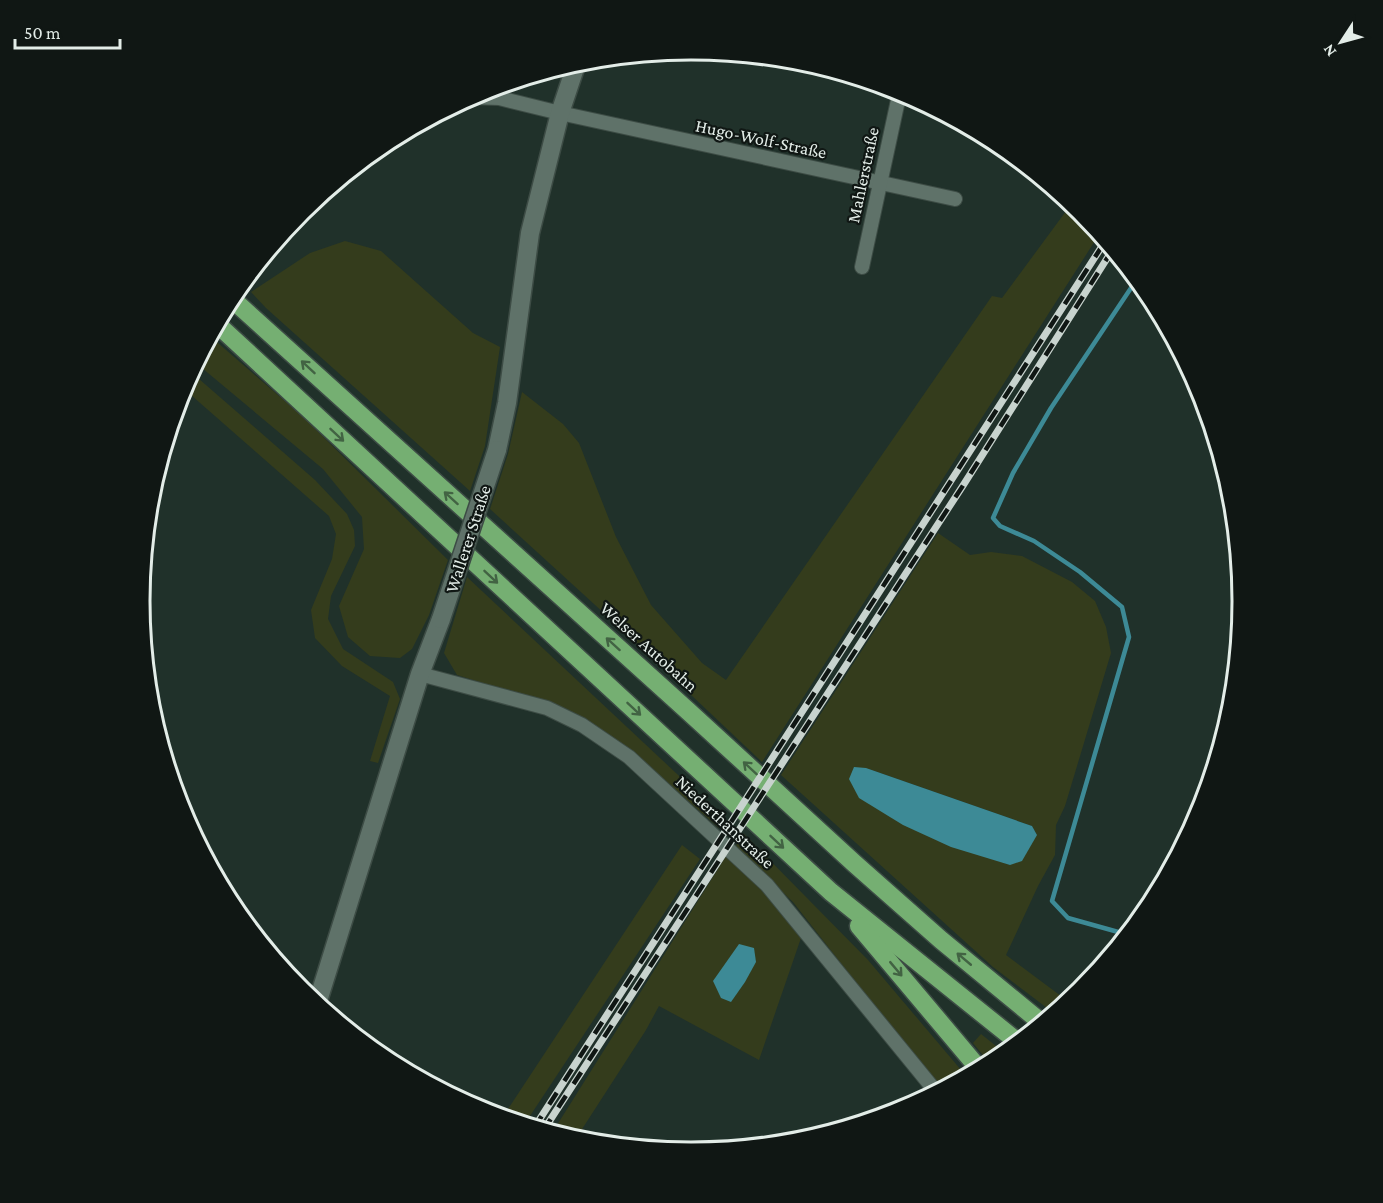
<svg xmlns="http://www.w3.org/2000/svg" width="1383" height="1203" font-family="'Crimson Pro',serif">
<rect width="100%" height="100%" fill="#20312a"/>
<g fill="#343c1c" fill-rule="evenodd">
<polygon points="1072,203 1082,211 1100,233 762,762 617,625 490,509 508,454 522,392 563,424 579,443 616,537 651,605 702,663 726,680 992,296 1002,298"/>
<polygon points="345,241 381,251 473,333 500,347 485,446 470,491 266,308 251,292 310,253"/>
<polygon points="210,336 301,415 448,560 429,615 412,649 400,658 370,656 348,637 339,606 364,549 362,517 323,469 196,363"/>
<polygon points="191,372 315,480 347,514 354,530 355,546 331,596 328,619 343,649 393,682 400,699 378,763 370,761 390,696 342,666 315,638 311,610 332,559 336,534 329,516 183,388"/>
<path d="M938,533L970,555L991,552L1022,556L1072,582L1095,601L1106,627L1111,653L1065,806L1056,825L1055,855L1038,886L1006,955L1069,1002L1055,1014L993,967L781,775ZM866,768L1032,826L1037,835Z"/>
<polygon points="467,577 725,819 719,828 624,745 567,709 457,675 444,653"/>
<polygon points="744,834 868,960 967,1077 941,1091 793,902 735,847"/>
<polygon points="682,845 700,859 524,1125 502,1118"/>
<polygon points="728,853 751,874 801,938 759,1060 659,1006 646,1030 575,1140 552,1133"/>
<polygon points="981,1034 1006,1054 991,1065 973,1043"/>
</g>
<g fill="#3d8a96">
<polygon points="854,767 866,768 1032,826 1037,835 1022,861 1010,865 951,847 903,825 859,798 849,779"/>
<polygon points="739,944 754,948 756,962 745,982 731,1002 721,998 713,981"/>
</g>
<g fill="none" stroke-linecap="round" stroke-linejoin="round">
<g stroke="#3d8a96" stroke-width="4.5">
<polyline points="190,829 196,830"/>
<polyline points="1129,935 1068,918 1052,901 1129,637 1122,607 1080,572 1034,541 1000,526 993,518 1013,473 1051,408 1137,279"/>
</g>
<g stroke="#3d4c45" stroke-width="16">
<g id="street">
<polyline points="471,97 499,98 560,113 955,199"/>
<polyline points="862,267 900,91"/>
<polyline points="420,674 547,708 582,725 629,757 767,885 937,1093"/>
</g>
</g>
<g stroke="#3d4c45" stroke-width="21">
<g id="secondary">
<polyline points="497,450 507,403 530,233 560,113 577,62"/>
<polyline points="317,1004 420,674 441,619"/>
</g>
</g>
<g stroke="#3d4c45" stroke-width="21">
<g id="highway">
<polyline points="231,298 688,711 855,864 941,940 1043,1024"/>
<polyline points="217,324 831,892 1019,1043"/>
<polyline points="859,926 980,1070"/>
</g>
</g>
<use href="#street" stroke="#5f7269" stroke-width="14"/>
<use href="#secondary" stroke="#5f7269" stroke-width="18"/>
<use href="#highway" stroke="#75af72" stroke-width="18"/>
<g stroke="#c8d3ce" stroke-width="7">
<g id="rail">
<polyline points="534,1128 1106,240"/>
<polyline points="543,1131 964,484 1113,249"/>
</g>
</g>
<use href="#rail" stroke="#101714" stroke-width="4.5" stroke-dasharray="14" stroke-linecap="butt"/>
<g stroke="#3d4c45" stroke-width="21" stroke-linecap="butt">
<polyline id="secondary-bridge" points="441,619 497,450"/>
</g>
<use href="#secondary-bridge" stroke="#5f7269" stroke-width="18"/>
</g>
<defs><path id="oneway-shaft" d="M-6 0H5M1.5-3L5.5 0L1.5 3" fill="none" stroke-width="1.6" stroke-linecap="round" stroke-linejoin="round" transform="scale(1.5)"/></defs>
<g stroke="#426343">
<use href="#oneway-shaft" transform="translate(308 367) rotate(-137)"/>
<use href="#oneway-shaft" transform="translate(337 435) rotate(43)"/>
<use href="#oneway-shaft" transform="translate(451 498) rotate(-138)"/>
<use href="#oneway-shaft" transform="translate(491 577) rotate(43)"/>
<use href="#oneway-shaft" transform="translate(613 644) rotate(-138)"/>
<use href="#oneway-shaft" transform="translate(634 709) rotate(43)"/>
<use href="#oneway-shaft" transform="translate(750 768) rotate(-137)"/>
<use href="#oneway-shaft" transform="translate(777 842) rotate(43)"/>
<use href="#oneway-shaft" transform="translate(964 959) rotate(-140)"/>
<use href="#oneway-shaft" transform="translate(896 969) rotate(50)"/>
</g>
<g text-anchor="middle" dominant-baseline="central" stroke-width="4.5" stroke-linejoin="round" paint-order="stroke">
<g font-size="18" fill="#e3ede8" stroke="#101714">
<text transform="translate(761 139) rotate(12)">Hugo-Wolf-Straße</text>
<text transform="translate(863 175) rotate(-78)">Mahlerstraße</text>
<text transform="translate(468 539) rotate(-72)">Wallerer Straße</text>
<text transform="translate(649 647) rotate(42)">Welser Autobahn</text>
<text transform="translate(725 822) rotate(43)">Niederthanstraße</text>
</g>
</g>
<path d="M0 0H1383V1203H0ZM150 601a541 541 0 1 1 1082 0a541 541 0 1 1-1082 0Z" fill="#101714" fill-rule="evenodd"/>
<path fill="none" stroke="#e3ede8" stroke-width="3" d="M150 601a541 541 0 1 1 1082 0a541 541 0 1 1-1082 0Z"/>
<g transform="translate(1341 42) rotate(234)" stroke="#101714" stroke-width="4.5" paint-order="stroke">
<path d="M0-4.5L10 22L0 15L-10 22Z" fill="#e3ede8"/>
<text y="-9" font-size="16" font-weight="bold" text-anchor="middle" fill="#e3ede8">N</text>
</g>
<path d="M15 39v9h105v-9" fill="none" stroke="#e3ede8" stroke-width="3"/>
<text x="24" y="39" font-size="18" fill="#e3ede8" stroke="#101714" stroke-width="4.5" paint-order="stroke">50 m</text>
</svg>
